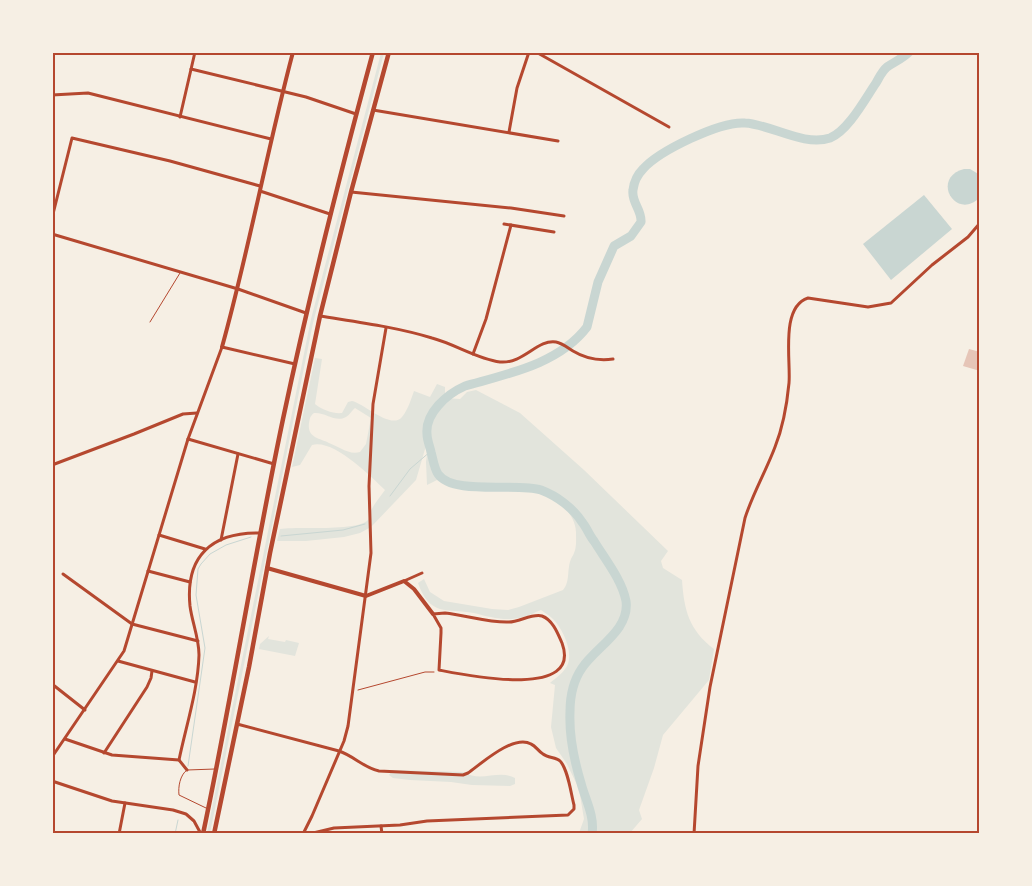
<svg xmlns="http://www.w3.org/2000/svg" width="1032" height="886" font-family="Cabin,sans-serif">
<rect width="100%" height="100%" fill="#f6efe4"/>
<g fill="#e2e4dc" fill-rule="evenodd">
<polygon points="381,53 384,53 313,323 210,833 207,833 311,319"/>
<path d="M315,358L322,359L315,404C322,410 334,414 342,413L348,402L352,401C365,404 391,430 402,417C408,410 411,399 414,391L430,397L437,384L445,387V398L460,399L467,392L476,390L520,413L584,470L668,551L661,561L663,568L682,580C684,610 689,630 714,649L709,680L663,735L654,768L639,810L642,819L630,833H579L584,819L579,789L567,764L556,748L551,727L555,685L550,683C556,678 563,673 567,666C574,653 563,629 553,619C550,616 545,613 541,610C535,612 529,616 523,617C506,622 490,617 474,613C446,608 430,617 418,583L424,579L430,592L444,601L492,609L508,610L519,607L563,590C571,581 566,568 572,557C577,549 576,542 576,532C575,509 549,493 528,490C507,486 484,491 463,488C454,487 446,483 437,480L427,485L426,462L430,432L416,480L371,527L360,533L344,537L306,541H277L280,529C298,526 356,532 368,520C370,517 369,516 370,513C373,505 380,497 385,490C370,476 334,439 312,445L300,465L292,467ZM355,408L371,418L366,444L360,452C348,455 340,447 329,443C319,438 307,438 309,423C310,418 310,416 314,413C326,412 335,423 346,417C350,415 352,410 355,408Z"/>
<polygon points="269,636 268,639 285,642 286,640 299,643 295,656 259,649 260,644"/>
<path d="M392,770L464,772C480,783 499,769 515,778V784L510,786L472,785L451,782L410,780L393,778L389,775Z"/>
</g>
<g fill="#c9d6d2">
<path d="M964,169H970L980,175L979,198C956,221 930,178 964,169Z"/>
<polygon points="924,195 952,229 891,280 863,244"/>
</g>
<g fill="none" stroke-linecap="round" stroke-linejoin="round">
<g stroke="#c9d6d2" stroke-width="1">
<polyline points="390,496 410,469 431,451"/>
<polyline points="281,536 343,530 365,524"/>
<polyline points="188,766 205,648 196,595 198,569 201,564 210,554 226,545 251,537"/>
<polyline points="175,834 178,820"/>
</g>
<path stroke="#c9d6d2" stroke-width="9" d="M592,834C595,816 585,799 581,783C574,760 569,735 570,712C570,697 573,681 582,668C596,647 630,630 626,601C622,580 605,559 594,541C589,535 587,528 582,522C573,508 557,496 541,490C517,482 453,496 438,474C434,468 433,459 431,452C430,447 427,440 427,434C425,413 447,394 465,386C507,374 559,364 587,327L598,282L614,246L631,236L641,222C642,210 631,202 633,190C634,182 637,175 643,169C659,151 720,121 745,123C770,124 804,147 830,138C848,131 865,99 876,83C879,78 882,71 887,67C894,62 902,59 909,52"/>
</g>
<polygon fill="#e6c5b7" points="969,349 980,352 980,371 963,366"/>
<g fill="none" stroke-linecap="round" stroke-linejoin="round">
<polyline stroke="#b5482f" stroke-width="1" points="358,690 425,672 434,672"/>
<g stroke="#b5482f" stroke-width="1">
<polyline points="150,322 180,273"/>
<path d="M206,808L179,795C178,787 180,775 187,770L215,769"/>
</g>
<g stroke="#b5482f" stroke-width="3">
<polyline points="536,52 669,127"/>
<polyline points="191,69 306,97 356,114"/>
<polyline points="52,95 88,93 271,139"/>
<polyline points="373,110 558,141"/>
<polyline points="180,117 195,52"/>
<polyline points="509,132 517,88 529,52"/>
<polyline points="260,191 330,214"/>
<polyline points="351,192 511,208 564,216"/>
<polyline points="52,218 72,138 170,161 260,186"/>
<polyline points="504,224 554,232"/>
<polyline points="52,234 238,289 306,313"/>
<path d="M320,316C357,322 396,327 432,338C455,344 477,359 500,362C524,364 537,339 556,342C562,343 568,348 573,351C586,359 598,361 613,359"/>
<polyline points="473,354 486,319 511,225"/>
<polyline points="188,439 274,464"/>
<polyline points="52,465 134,434 183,414 197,413"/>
<polyline points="159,535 205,549"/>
<polyline points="221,540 238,454"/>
<polyline points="148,571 190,582"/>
<polyline points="63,574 132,624 198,641"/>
<polyline points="404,581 422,573"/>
<path d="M445,613C465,615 490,623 509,622C519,622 533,613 542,616C553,620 558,634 562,643C583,700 465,675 439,670L441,633V628L433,614Z"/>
<polyline points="118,661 195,682"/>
<polyline points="52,684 85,710"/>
<path d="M237,724L339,751C354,756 364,768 379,771L463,775L468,773C482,763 514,734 531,744C536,746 538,751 543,754C548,758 556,757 560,761C568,769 571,794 574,805V809L568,815L427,821L400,825L334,828L309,834"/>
<polyline points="65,739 112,755 179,760 187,770"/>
<polyline points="104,753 147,687 151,678 152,671"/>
<polyline points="52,757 124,651 188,439 222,347 295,364"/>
<path d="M179,760C186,726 198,690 199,655C199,638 192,622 190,606C185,556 212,532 260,533"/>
<polyline points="52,781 112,801 173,810 186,814 194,821 201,834"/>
<polyline points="381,826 382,834"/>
<polyline points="52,832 57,834"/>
<polyline points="119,834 125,803"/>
<polyline points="303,834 312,816 344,741 348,726 371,553 369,486 373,404 386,328"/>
<path d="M694,834L698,766L710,687L745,518C753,493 766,471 775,447C783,427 787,404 789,383C791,361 780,307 808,298L868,307L891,303L932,265L968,237L980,223"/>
</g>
<g stroke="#b5482f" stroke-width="4">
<path d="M222,347C249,250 267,150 293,52"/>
<polyline points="267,568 366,596 404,581 414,589 433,614"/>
</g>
<g stroke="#b5482f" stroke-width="4.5">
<path d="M203,834C232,696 254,557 283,419C309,296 340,174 373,52"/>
<polyline points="214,834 249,667 270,553 320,316 351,192 389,52"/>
</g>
</g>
<rect width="1032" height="886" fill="none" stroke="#f6efe4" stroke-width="108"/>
<rect x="54" y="54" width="924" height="778" fill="none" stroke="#b5482f" stroke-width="2"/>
</svg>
